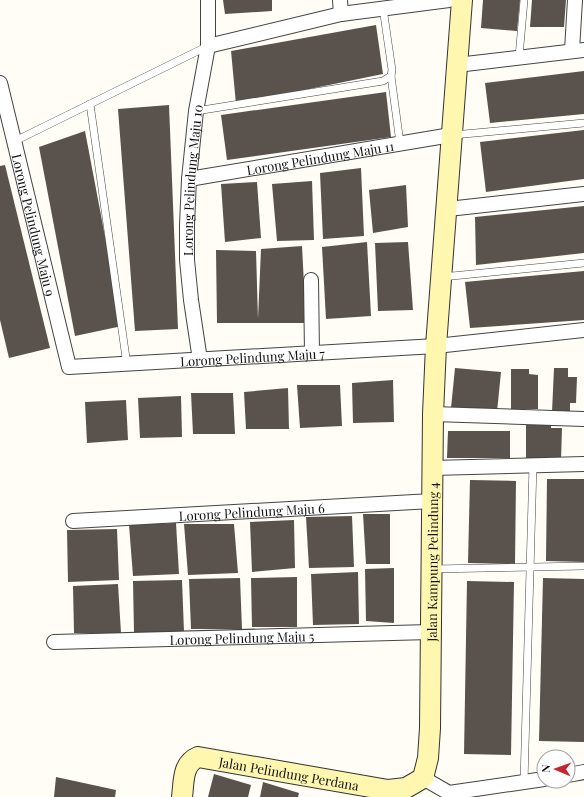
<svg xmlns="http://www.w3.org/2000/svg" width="584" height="797" font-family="'Playfair Display',serif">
<rect width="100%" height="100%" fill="#fffdf5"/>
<g fill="#5a524d">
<polygon points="223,0 272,0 272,11 225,14"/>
<polygon points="483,0 520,0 517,31 481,28"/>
<polygon points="532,0 566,0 564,27 530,27"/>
<polygon points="376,25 383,74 236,104 231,51"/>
<polygon points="584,71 584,114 490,123 485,83"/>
<polygon points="386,92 391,137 227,160 221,115"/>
<polygon points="169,105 178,329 135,331 118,109"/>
<polygon points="584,130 584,179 486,192 480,142"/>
<polygon points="85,131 122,326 75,336 39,147"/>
<polygon points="5,165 50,348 9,358 0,320 0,166"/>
<polygon points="361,168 364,236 323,239 320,173"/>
<polygon points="312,181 314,240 277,241 272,184"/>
<polygon points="257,182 261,238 225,242 221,184"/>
<polygon points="406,185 408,227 373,233 369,190"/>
<polygon points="584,206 584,253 476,265 475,217"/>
<polygon points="367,242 371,316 326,319 322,247"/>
<polygon points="408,242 413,310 378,311 375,243"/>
<polygon points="302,246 306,323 217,323 216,250 256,251 258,319 261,249"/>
<polygon points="584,271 584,320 470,328 465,282"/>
<polygon points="455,368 501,372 497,412 451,408"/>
<polygon points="554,368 568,368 568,377 577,377 576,403 570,403 570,413 552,412"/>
<polygon points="511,369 529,369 529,374 538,375 538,409 511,409"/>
<polygon points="393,380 394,422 353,423 352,383"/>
<polygon points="297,385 340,385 342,426 300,428"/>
<polygon points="288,388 289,429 246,429 244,392"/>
<polygon points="191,393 233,393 235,434 193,434"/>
<polygon points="181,396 182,437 140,438 138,398"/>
<polygon points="126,400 128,440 87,443 85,402"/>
<polygon points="526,424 551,425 551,428 562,428 561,460 526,459"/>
<polygon points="448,431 510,431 510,458 447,458"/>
<polygon points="547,479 584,479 584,562 546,561"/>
<polygon points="470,480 516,481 515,564 468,563"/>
<polygon points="363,514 390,514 390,564 366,564"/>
<polygon points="352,516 354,567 309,568 306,517"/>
<polygon points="294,520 295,568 252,572 250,522"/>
<polygon points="176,523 179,574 133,576 129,525"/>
<polygon points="184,524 234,524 238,573 188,575"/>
<polygon points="117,529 119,580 68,582 67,530"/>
<polygon points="394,568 394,623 366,621 365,569"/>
<polygon points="358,572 359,624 313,625 311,574"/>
<polygon points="297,577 297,627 252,627 251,578"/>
<polygon points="240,578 242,629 191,629 189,579"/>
<polygon points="543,578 584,579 584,742 539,741"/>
<polygon points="182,580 184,632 134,632 133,581"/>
<polygon points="467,581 514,582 511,755 464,754"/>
<polygon points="118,584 121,633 74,633 73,586"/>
<polygon points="214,774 251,785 248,797 208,797"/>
<polygon points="56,777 116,790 115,797 54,797"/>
<polygon points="263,782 299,793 298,797 260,797"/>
</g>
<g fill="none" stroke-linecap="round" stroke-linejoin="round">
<g stroke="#444" stroke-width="8">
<g id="lane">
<polyline points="519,57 524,0"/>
<polyline points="391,76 400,143"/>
<polyline points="90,104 127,365"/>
<polyline points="196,111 383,81 391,76 392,70 383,8"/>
<polyline points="453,135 584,123"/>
<polyline points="15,141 208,46"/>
<polyline points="442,277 584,263"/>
<polyline points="433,569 584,566"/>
<polyline points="524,782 533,465"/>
</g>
</g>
<g stroke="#444" stroke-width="16">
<g id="street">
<polyline points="340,0 341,14"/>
<polyline points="208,46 341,14 449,0"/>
<polyline points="572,50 575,0"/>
<polyline points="457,65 584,50"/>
<path id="s1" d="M0,83L69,367L436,346L584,330"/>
<path id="s2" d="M189,179L451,135"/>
<polyline points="448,209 584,194"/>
<polyline points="311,280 312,353"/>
<path id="s3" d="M200,360L191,300L187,260V225L189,179L196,111L208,46V0"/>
<polyline points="433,414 584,419"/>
<polyline points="432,468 584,464"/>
<path id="s4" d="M73,521L432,501"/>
<path id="s5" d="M54,642L430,632"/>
<polyline points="568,775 584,772"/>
<polyline points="423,778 449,793 544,779"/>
</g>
</g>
<g stroke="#333" stroke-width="22">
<g id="secondary">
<path id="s6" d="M182,797C184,782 182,764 198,757L388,790L406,788L423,778L428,758L430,728L433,414L436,346L462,0"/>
</g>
</g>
<use href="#lane" stroke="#fff" stroke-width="7"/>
<use href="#street" stroke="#fff" stroke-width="14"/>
<use href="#secondary" stroke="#fff6b0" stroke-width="20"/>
</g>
<g text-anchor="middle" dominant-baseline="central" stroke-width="4" stroke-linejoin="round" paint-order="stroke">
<g font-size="13" fill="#111" stroke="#fff">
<text stroke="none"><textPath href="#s2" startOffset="133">Lorong Pelindung Maju 11</textPath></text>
<text stroke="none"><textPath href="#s3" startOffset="181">Lorong Pelindung Maju 10</textPath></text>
<text stroke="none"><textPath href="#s1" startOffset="146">Lorong Pelindung Maju 9</textPath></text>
<text stroke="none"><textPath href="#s1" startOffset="476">Lorong Pelindung Maju 7</textPath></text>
<text stroke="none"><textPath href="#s4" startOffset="179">Lorong Pelindung Maju 6</textPath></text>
<text stroke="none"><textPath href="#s6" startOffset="493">Jalan Kampung Pelindung 4</textPath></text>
<text stroke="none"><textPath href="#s5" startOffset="188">Lorong Pelindung Maju 5</textPath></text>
<text stroke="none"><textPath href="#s6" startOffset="138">Jalan Pelindung Perdana</textPath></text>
</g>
</g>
<g transform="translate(556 769) rotate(272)"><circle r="19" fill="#ffffff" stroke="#a0a0a0"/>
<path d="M0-3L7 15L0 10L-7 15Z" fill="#c4262e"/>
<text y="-6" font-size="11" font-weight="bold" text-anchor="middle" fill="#111111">N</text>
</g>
</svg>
